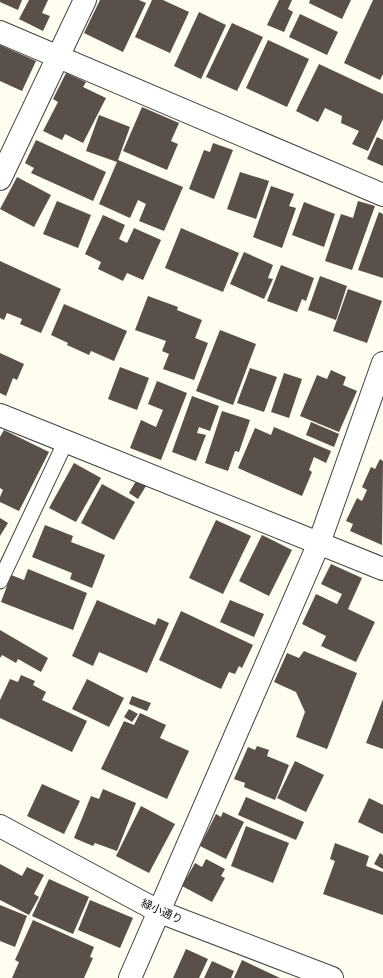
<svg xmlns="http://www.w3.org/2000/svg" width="383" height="978" font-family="'Times New Roman','Noto Sans JP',serif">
<rect width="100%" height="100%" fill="#fffdef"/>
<g fill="#585049">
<polygon points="0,0 22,0 18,10 0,2"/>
<polygon points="29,0 48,0 42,13 50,16 43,31 19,19"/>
<polygon points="100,0 139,0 146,3 123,52 84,33"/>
<polygon points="152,0 163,0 189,12 170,53 135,37"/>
<polygon points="279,0 292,0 288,9 293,12 284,32 267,25"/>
<polygon points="310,0 351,0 342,19 309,3"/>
<polygon points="373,0 383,0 383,74 380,80 344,63"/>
<polygon points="199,12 226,25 201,79 174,66"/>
<polygon points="300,14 338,32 327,55 289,37"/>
<polygon points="232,23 263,37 237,91 206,77"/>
<polygon points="268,40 309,59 287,107 246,88"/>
<polygon points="0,45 36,61 22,91 0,81"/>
<polygon points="319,64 383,94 383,119 368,151 352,144 359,131 341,123 342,116 325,108 318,122 296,111"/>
<polygon points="66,73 86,82 83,87 106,98 83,143 65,134 62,140 43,131 58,102 53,99"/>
<polygon points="142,107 179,123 171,141 178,144 167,170 123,151"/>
<polygon points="99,115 130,127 118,160 183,187 164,231 139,221 146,204 138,200 130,218 99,204 117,162 86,151"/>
<polygon points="377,137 383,140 383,166 367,159"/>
<polygon points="36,140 106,172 93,201 31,173 34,168 25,163"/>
<polygon points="213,143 233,150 214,199 189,189 204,150 210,152"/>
<polygon points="240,172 269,181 256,219 227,209"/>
<polygon points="17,177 51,195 34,227 0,209"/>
<polygon points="271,186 294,194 289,206 296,208 282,248 253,237"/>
<polygon points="57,201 91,215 78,248 43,234"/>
<polygon points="358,201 375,206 352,270 325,261 341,214 353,218"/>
<polygon points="304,202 335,214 324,247 292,235"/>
<polygon points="379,212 383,214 383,278 358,270"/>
<polygon points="103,215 125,225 119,239 127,243 134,228 161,240 143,280 127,273 123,281 98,269 101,262 85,254"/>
<polygon points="181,228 239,253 223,292 165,268"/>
<polygon points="244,252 273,265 268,278 273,279 264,299 230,284"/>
<polygon points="0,261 61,289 41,333 20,324 22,319 7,313 4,320 0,318"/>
<polygon points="281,265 314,278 306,301 302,299 297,312 267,301"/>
<polygon points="320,276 347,286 336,320 308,310"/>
<polygon points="348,289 382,301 367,343 333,331"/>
<polygon points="148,296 178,307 177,310 202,320 195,338 208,343 194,380 163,369 169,354 162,351 166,341 135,330"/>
<polygon points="64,304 127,331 114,361 91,351 89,355 67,345 68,343 51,335"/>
<polygon points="220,330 256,344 233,405 196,391"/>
<polygon points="0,353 24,364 17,380 13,378 6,396 0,393"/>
<polygon points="120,367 149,378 137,410 108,399"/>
<polygon points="250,368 277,377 264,412 237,403"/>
<polygon points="331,370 346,377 343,385 357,391 339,432 300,416 317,375 327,379"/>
<polygon points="284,373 302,379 289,418 271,412"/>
<polygon points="157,381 187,393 161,460 130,448 141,420 156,427 163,410 148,404"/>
<polygon points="192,396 219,406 210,431 199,427 197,433 206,435 196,461 172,452"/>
<polygon points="222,411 250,420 239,452 235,451 228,471 205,463"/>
<polygon points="311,422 339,434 334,447 306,435"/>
<polygon points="274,427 331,451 326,463 314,457 309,470 312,472 302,496 238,468 255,428 271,435"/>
<polygon points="4,430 49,452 19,511 0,502 0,497 3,490 0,488 0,437"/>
<polygon points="380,459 383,461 382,545 350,531 353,524 346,521 357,498 362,501 367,490 362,487 371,467 375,469"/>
<polygon points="74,463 101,478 76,522 49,508"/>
<polygon points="136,481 146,486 138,499 129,493"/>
<polygon points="102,484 135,502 114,540 81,523"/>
<polygon points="0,518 8,523 0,536"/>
<polygon points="216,520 251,536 223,594 189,578"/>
<polygon points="45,525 73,536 71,542 105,555 92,588 70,579 72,573 32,557"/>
<polygon points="262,535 292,550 269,596 239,581"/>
<polygon points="331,564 362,578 348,609 375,622 356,662 321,646 326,636 302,624 316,594 337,604 342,594 321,584"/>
<polygon points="28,569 87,593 73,630 1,602 11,575 24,580"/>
<polygon points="97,600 155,625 158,618 169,623 147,673 99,652 93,666 72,656"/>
<polygon points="230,600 264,614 254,637 220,622"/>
<polygon points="181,611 253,645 242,668 239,666 235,674 229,672 221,689 159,660"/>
<polygon points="0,630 48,658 41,672 18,659 16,663 2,655 0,658"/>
<polygon points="304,651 357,673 327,749 296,737 305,712 296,692 274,682 287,653 299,658"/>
<polygon points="21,675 35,681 33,685 46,692 42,700 87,721 72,752 0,718 0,700 10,679 18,682"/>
<polygon points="87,679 124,698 109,727 72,709"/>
<polygon points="132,696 151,703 147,711 129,704"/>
<polygon points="383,699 383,749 366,743"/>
<polygon points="129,709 138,714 132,722 124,717"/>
<polygon points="140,713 166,725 160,738 189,751 167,799 101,769 124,721 134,725"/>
<polygon points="257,746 269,750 267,756 289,765 275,800 244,787 245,783 234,779 248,747 255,750"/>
<polygon points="295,761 324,775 306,812 277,798"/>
<polygon points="42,784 80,801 64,834 27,816"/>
<polygon points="103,789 136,803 117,851 95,843 93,846 74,838 91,796 99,799"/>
<polygon points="246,797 304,822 296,840 238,815"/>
<polygon points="369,798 383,805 383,834 358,822"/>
<polygon points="141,806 175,824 149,873 116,856"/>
<polygon points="223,812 244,822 226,859 200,846 216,814 221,817"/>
<polygon points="246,826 289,843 273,883 231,866"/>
<polygon points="335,843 369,856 366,866 383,872 383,915 323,894 335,861 330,859"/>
<polygon points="380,853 383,855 383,869 374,864"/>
<polygon points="206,859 225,869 221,876 225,878 212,902 182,886 195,863 202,867"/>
<polygon points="0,864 22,876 27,867 44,875 34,894 39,897 29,915 0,900"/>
<polygon points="49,879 89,897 73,934 32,916"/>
<polygon points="90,900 133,918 120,948 78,930"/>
<polygon points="0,905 27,916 15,947 0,941"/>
<polygon points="33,920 94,947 90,957 93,958 84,978 12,978 19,962 15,960"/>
<polygon points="186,949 208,959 199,978 173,978"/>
<polygon points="242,960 280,978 234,978"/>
<polygon points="212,961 234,971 231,978 204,978"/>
</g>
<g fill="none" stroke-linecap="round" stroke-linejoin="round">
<g stroke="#414141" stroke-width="17">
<polyline id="lane" points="0,581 66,441"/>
</g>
<g stroke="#414141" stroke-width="24">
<g id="street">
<polyline points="0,32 383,195"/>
<polyline points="0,179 85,0"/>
<polyline points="0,415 383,569"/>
<polyline points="0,826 160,912 332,978"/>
<polyline points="130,978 319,543 383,363"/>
</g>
</g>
<use href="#lane" stroke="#fff" stroke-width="15"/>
<use href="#street" stroke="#fff" stroke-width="22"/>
</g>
<g text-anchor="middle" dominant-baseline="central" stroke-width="4" stroke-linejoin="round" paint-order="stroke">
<g font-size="11" fill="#0e0e0e" stroke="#fff">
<text transform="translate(162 911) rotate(24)">緑小通り</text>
</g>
</g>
</svg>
